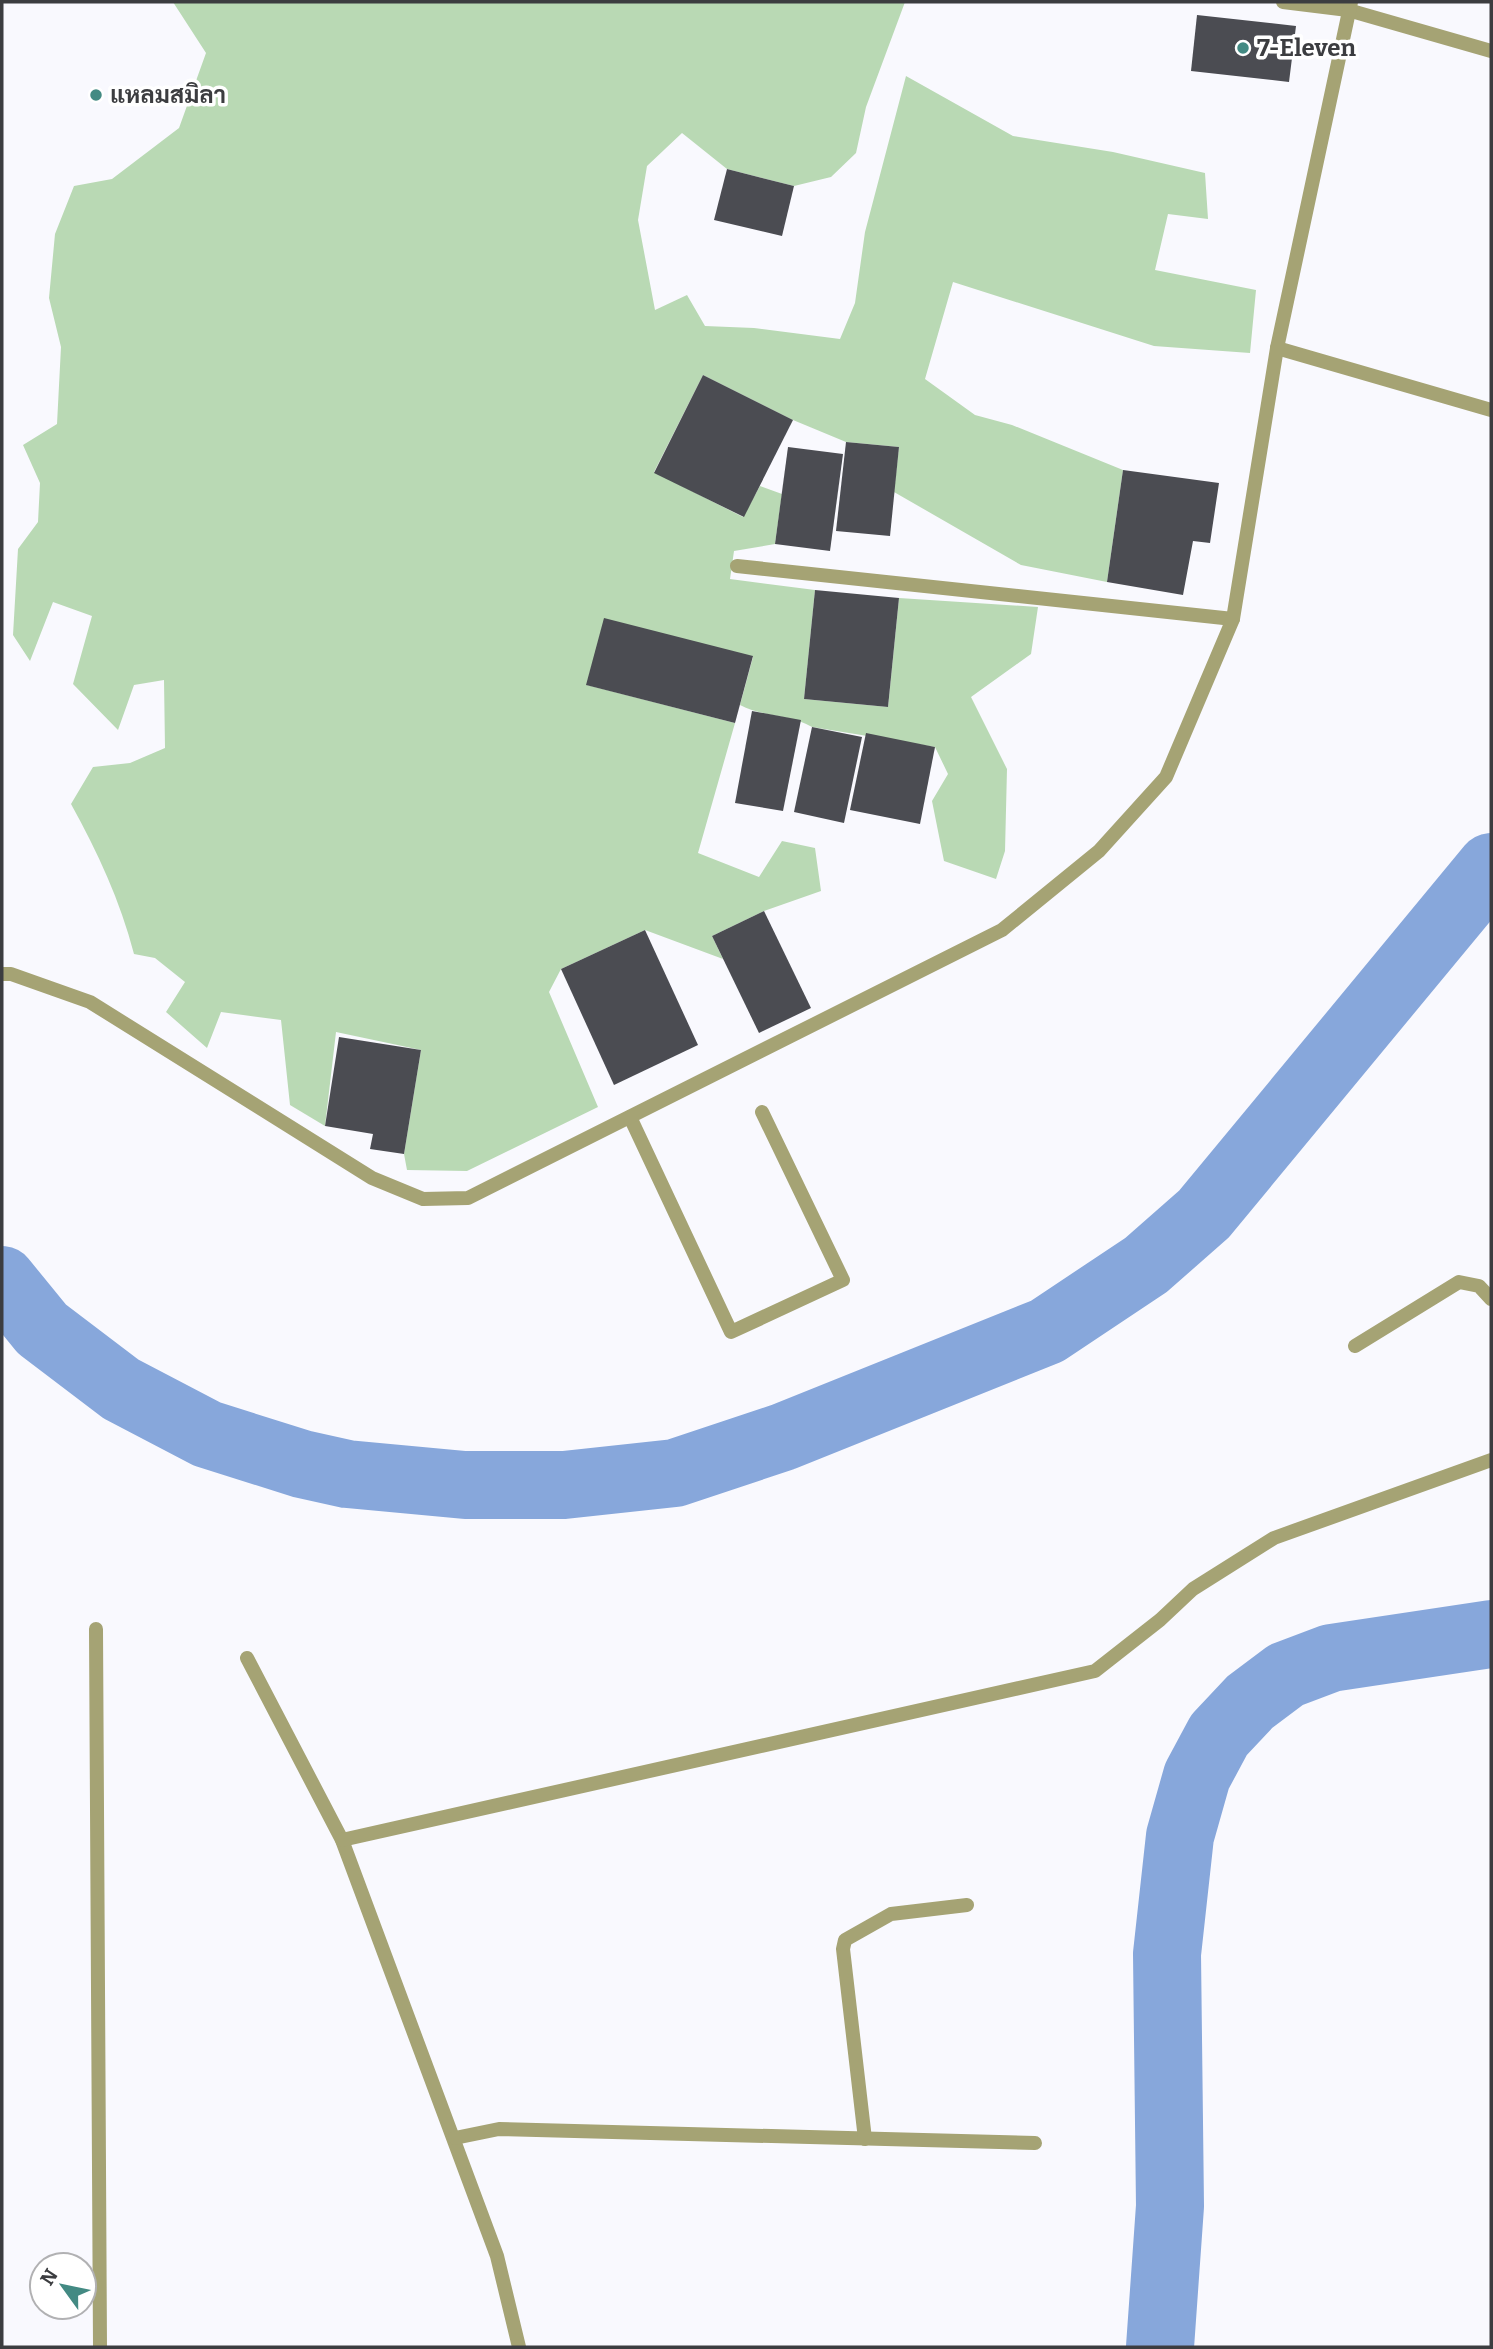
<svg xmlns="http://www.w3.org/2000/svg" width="1493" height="2349" font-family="Bitter,Sarabun,serif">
<rect width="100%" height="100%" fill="#f9f9fe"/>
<path fill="#b9d9b4" d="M173,2H905L866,107L856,153L831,177L794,186L727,169L682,133L647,166L638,220L655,310L687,295L705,326L754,328L840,339L855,303L865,232L906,76L1013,136L1113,152L1205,173L1208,219L1168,214L1155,270L1256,290L1250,353L1154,346L953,282L925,379L975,415L1012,425L1123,470L1107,582L1021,565L894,492L899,447L846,442L793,420L703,375L654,472L743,517L760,486L782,494L775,544L734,551L730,579L815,590L804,699L888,707L899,598L1038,607L1031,654L971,697L1007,769L1005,851L996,879L944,861L932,801L948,774L935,747L812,727C790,714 763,717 740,705L753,657L587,685L735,723L698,853L759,877L782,841L815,848L821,891L764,911L712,936L723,959L645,930L561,969L549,992L598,1107L467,1171L407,1170L404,1154L421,1050L336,1032L325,1126L290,1105L281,1020L221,1012L207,1048L166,1012L185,982L155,958L134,954C120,900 98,853 71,804L93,767L130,763L165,748L164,680L134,685L118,730L73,684L92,616L53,602L30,661L13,635L18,549L38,522L40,483L23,445L57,424L61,347L49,298L55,234L74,186L112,179L179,128L206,53Z"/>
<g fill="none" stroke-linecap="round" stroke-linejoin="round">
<g stroke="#87a7db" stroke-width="68">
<polyline points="2,1280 42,1329 121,1389 207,1434 302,1464 347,1474 465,1485 564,1485 675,1473 783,1437 1047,1331 1146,1265 1204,1214 1491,867"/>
<polyline points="1160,2347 1170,2206 1167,1954 1180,1836 1197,1776 1219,1735 1250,1702 1286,1675 1331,1658 1491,1634"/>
</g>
</g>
<g fill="#4b4c52">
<polygon points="1197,15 1296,26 1289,82 1191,71"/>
<polygon points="727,169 794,186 782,236 714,220"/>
<polygon points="703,375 793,420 744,517 654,473"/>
<polygon points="846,442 899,447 890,536 836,531"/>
<polygon points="788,447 843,454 830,551 775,544"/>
<polygon points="1123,470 1219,483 1210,543 1193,541 1183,595 1107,582"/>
<polygon points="815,590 899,598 888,707 804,699"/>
<polygon points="604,618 753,656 735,723 586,685"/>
<polygon points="752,711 801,720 783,811 735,803"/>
<polygon points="812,727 862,737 844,823 794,812"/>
<polygon points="866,733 935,747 920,824 850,810"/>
<polygon points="764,911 811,1008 759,1033 712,936"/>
<polygon points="645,930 698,1045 614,1085 561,969"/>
<polygon points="339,1037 421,1050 404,1154 370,1149 373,1134 325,1126"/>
</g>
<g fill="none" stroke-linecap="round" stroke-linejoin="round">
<polyline stroke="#a5a374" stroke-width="14" points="630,1117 731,1332 843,1280 762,1112"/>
<g stroke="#a5a374" stroke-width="14">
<polyline points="1283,2 1348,10 1491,51"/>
<polyline points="1277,348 1491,410"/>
<polyline points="737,566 1233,619"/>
<polyline points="2,974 11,974 90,1002 372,1178 423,1199 468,1198 1002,930 1099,851 1166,777 1233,619 1277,348 1351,2"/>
<polyline points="1355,1346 1459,1282 1479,1286 1491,1299"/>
<polyline points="96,1629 100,2347"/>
<polyline points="247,1658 342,1840 497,2256 519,2347"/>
<polyline points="342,1840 1095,1671 1160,1620 1193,1589 1274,1538 1491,1460"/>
<polyline points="455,2138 499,2129 1035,2143"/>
<polyline points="865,2139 843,1949 845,1940 891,1914 967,1905"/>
</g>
</g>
<g fill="#438a83" stroke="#fff" stroke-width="2.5">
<circle cx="1243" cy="48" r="7"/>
<circle cx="96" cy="95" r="7"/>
</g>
<g text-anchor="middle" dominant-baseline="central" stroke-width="7" stroke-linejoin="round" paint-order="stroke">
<g font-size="24" font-weight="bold" fill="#3c3d40" stroke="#fff" text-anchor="start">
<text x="1257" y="48">7-Eleven</text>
<text x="110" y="95">แหลมสมิลา</text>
</g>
</g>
<rect width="1493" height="2349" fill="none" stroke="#3c3d40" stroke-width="7"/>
<g transform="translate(63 2286) rotate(303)"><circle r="33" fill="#ffffff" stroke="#b1b1b3" stroke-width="2"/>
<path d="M0-5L12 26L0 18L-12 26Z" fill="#438a83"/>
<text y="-10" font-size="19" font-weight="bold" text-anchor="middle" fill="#3c3d40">N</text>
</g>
</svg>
